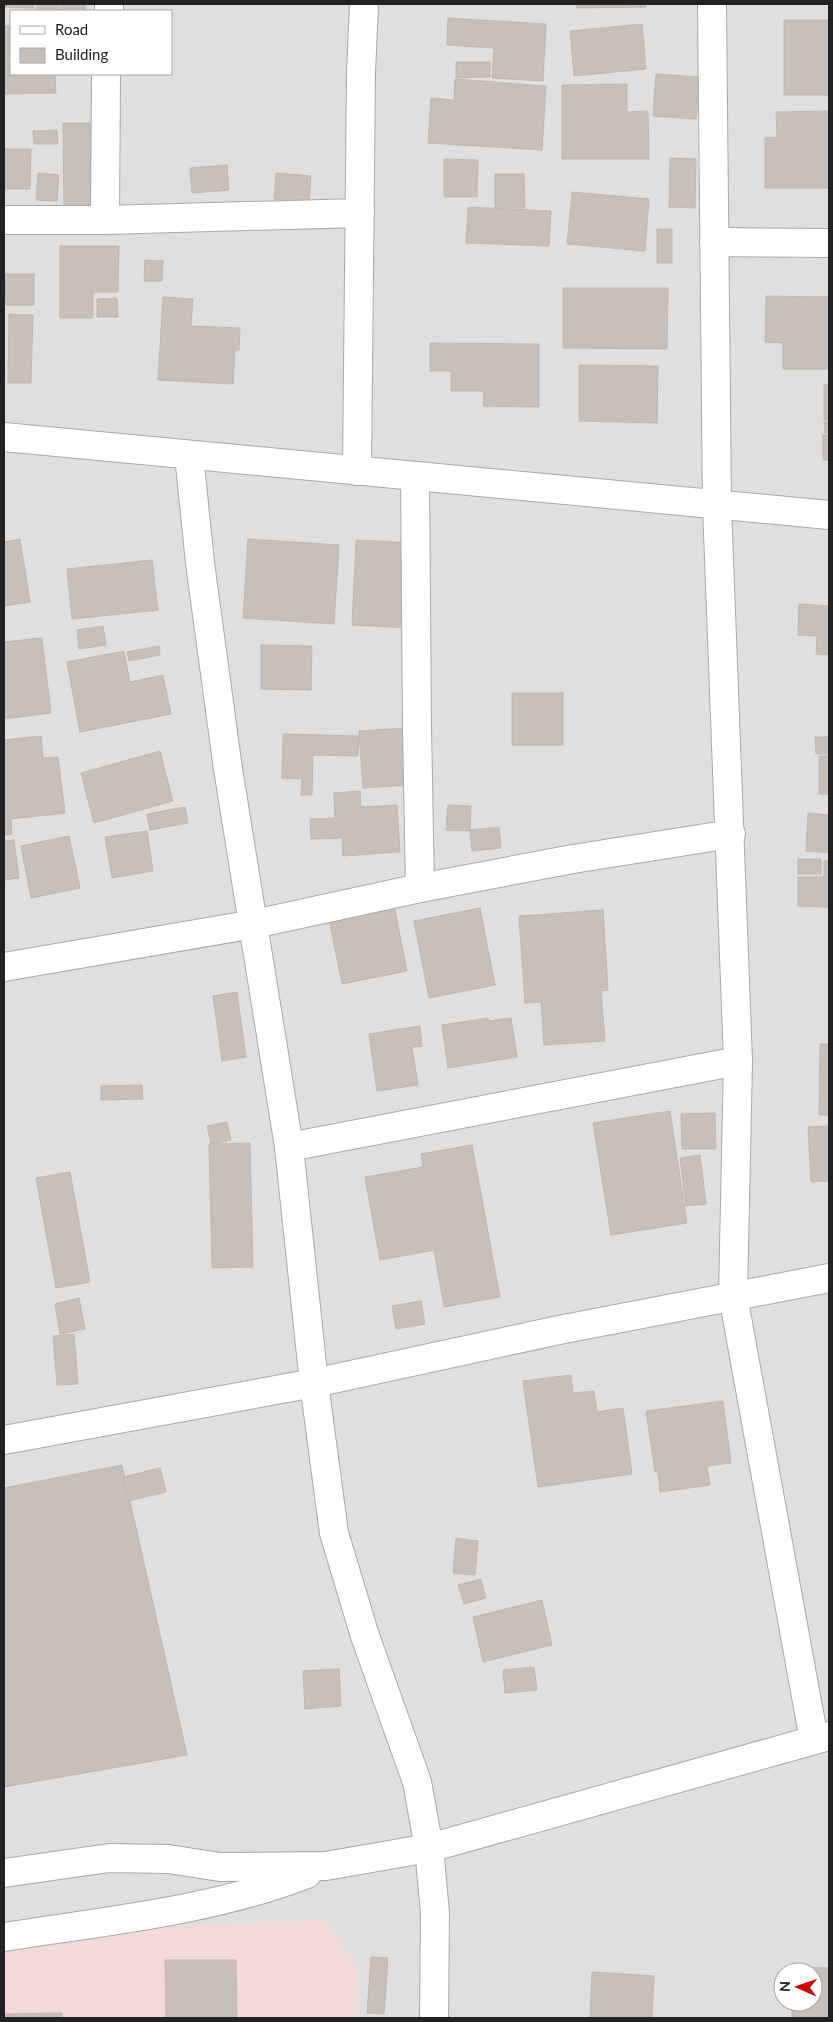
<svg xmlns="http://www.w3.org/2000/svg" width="833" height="2022" font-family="Lato,sans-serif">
<rect width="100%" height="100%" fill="#f2efe9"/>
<path fill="#e0dfdf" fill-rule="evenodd" d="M4,4H829V2018H4ZM11,11H171V74H11ZM783,1972H813V2002H783Z"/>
<polygon fill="#f2dad9" points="324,1919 357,1967 360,2018 4,2018 4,1942 157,1927"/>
<g fill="#c7bfb8" stroke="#c4b6ab">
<polygon points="4,4 34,4 34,8 4,7"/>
<rect x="37" y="4" width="23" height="7"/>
<rect x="62" y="4" width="23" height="7"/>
<polygon points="577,4 646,4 646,7 577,8"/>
<polygon points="448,18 546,24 543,81 492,78 494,48 447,45"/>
<rect x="784" y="20" width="45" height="75"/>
<polygon points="642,24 646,69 574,76 570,31"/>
<polygon points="4,26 11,26 11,74 55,74 56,93 4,94"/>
<polygon points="456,62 490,62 490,77 456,78"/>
<polygon points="656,74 699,77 696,119 653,116"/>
<polygon points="455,79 546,86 542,150 428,143 431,98 454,100"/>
<polygon points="627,84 627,112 648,111 649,159 562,159 562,85"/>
<polygon points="829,111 829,188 765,188 765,138 777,137 776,112"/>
<polygon points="63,123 91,123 91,205 64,205"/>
<polygon points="57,130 58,144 34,144 33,131"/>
<polygon points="4,149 31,149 30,189 4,189"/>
<polygon points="670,158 696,159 695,208 669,207"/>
<polygon points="444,159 478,160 477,197 444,197"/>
<polygon points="227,165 229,190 192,193 190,168"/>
<polygon points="38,173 59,175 57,201 36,200"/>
<polygon points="276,173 311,176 309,202 274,199"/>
<polygon points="495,174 524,174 525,208 495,208"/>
<polygon points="572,192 649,199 645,251 567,244"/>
<polygon points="468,207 551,211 549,246 466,243"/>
<rect x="657" y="229" width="15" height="34"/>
<polygon points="60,246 119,246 118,292 93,292 93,318 60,318"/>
<polygon points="145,260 163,261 162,281 144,281"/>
<polygon points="5,274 34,274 34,305 6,305"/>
<polygon points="563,288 668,288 667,349 563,348"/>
<polygon points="766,296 829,297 829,369 783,369 783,343 765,342"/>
<polygon points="163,297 193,299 191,326 240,328 239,350 235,350 233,384 158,380"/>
<polygon points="117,298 118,317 97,317 97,299"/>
<polygon points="9,314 33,315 31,383 8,383"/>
<polygon points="430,343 539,344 539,407 483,406 484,391 451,391 451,371 430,371"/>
<polygon points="579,365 658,366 657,423 579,421"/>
<rect x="824" y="385" width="5" height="35"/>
<polygon points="824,422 829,422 829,433 825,433"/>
<rect x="823" y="435" width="6" height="25"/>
<polygon points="20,539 30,602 4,606 4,542"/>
<polygon points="248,539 339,545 334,624 243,618"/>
<polygon points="356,540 412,543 408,628 352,625"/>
<polygon points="152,560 158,610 72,619 67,569"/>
<polygon points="799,604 829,606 829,655 816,654 817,636 798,635"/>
<polygon points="103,626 106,645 79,649 77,630"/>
<polygon points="42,638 51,713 4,719 4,642"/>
<polygon points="261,645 312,646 311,690 261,689"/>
<polygon points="159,646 160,655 129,661 127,652"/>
<polygon points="124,651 130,682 163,675 171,714 80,732 67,662"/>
<rect x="512" y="693" width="51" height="52"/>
<polygon points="407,728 410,785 363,788 359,731"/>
<polygon points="283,734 359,736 358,756 313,755 312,795 301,795 302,779 282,778"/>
<polygon points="41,736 43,758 58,757 65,813 11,819 12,834 4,835 4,740"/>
<polygon points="815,737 829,737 829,754 816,754"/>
<polygon points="160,751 173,801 94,823 81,773"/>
<rect x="819" y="756" width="10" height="38"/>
<polygon points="360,791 361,807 397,805 400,852 343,856 342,838 311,839 310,819 335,818 334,793"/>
<polygon points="448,805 471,806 470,831 446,830"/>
<polygon points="185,807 188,823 150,830 147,814"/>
<polygon points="808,813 829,815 829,853 806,851"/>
<polygon points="499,827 501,848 472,851 470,830"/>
<polygon points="147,831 153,871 112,878 105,837"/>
<polygon points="69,836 80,888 31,898 21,846"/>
<polygon points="14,840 19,878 4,880 4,841"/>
<rect x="798" y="859" width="23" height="15"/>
<polygon points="824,861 829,861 829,907 798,906 798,877 824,877"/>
<polygon points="393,900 407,971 342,984 328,914"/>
<polygon points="480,908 495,985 429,998 414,921"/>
<polygon points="603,910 608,990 601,991 605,1041 544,1045 541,1002 525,1003 519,916"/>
<polygon points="237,992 246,1057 222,1061 213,996"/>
<polygon points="488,1018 489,1021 511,1018 517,1057 448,1068 442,1025"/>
<polygon points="420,1026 422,1046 412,1047 418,1085 377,1091 369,1034"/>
<polygon points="820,1044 829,1044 829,1115 819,1115"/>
<polygon points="142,1085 143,1099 101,1100 101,1086"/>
<polygon points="670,1111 687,1223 611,1235 593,1123"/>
<polygon points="715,1113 716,1149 682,1149 681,1114"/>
<polygon points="227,1122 231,1140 211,1144 207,1126"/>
<polygon points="829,1126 829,1181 811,1182 808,1127"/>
<polygon points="250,1143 253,1267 212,1268 209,1144"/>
<polygon points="472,1145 500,1297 444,1307 434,1250 380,1260 365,1177 423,1167 421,1154"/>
<polygon points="700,1155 706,1204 686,1206 680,1158"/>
<polygon points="70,1172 90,1282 56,1288 36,1178"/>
<polygon points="79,1298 85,1329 60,1334 55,1304"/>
<polygon points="421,1301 425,1324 396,1329 392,1306"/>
<polygon points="74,1334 78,1384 57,1385 53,1336"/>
<polygon points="571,1375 573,1393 594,1391 597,1412 623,1408 632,1474 538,1487 523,1381"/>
<polygon points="723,1401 731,1463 707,1466 710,1485 660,1492 658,1472 655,1472 646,1411"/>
<polygon points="122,1465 187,1755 4,1787 4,1488"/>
<polygon points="160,1468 166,1492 128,1501 123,1477"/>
<polygon points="456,1538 478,1541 475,1575 453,1573"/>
<polygon points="481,1579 486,1598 464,1604 458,1585"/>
<polygon points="542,1600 552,1645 483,1662 473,1617"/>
<polygon points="534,1667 537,1690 505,1693 503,1670"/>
<polygon points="339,1669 341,1706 305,1709 303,1671"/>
<polygon points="371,1957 388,1958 384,2014 367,2013"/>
<polygon points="165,1960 236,1960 237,2018 166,2018"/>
<polygon points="793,1967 829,1968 829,2018 792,2018 792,2002 813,2002 813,1972 793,1972"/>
<polygon points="592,1972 654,1976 652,2018 590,2018"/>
<polygon points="62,2013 62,2018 4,2018 4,2014"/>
</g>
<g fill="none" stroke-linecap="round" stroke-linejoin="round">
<g stroke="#a9a9a9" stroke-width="30">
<g id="minor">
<polyline points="712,4 717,506 738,1061 733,1296 814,1740"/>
<polyline points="109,11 109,4"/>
<polyline points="4,220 105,220 360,213"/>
<polyline points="105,220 106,74"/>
<polyline points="714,242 829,243"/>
<polyline points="4,437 829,515"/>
<polyline points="189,455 200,563 228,769 289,1147 314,1383 334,1533 365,1636 417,1782 429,1848 435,1913 434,2018"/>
<polyline points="357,471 361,73 364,4"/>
<polyline points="415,476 417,726 420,888"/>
<polyline points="4,967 254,924 420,888 573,859 731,834"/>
<polyline points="289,1147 738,1061"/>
<polyline points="4,1440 314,1383 559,1330 829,1278"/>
<polyline points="4,1873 109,1858 168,1859 220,1867 326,1866 429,1848 829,1736"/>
<path d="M4,1937C106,1921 211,1911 307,1874"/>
</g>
</g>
<use href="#minor" stroke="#fff" stroke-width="28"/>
</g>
<rect width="833" height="2022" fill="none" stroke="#222222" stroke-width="10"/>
<rect x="10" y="10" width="162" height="65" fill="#ffffff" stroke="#a7a7a7"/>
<rect x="20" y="26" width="25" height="8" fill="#ffffff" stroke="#a7a7a7"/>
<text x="55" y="35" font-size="15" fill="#222222">Road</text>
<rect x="20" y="48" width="25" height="15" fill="#c7bfb8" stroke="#a7a7a7"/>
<text x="55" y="60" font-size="15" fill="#222222">Building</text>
<g transform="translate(798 1987) rotate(272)"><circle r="24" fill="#ffffff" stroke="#a7a7a7"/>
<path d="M0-4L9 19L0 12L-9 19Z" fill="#d40000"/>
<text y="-8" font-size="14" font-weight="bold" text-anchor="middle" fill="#222222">N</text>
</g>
</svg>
